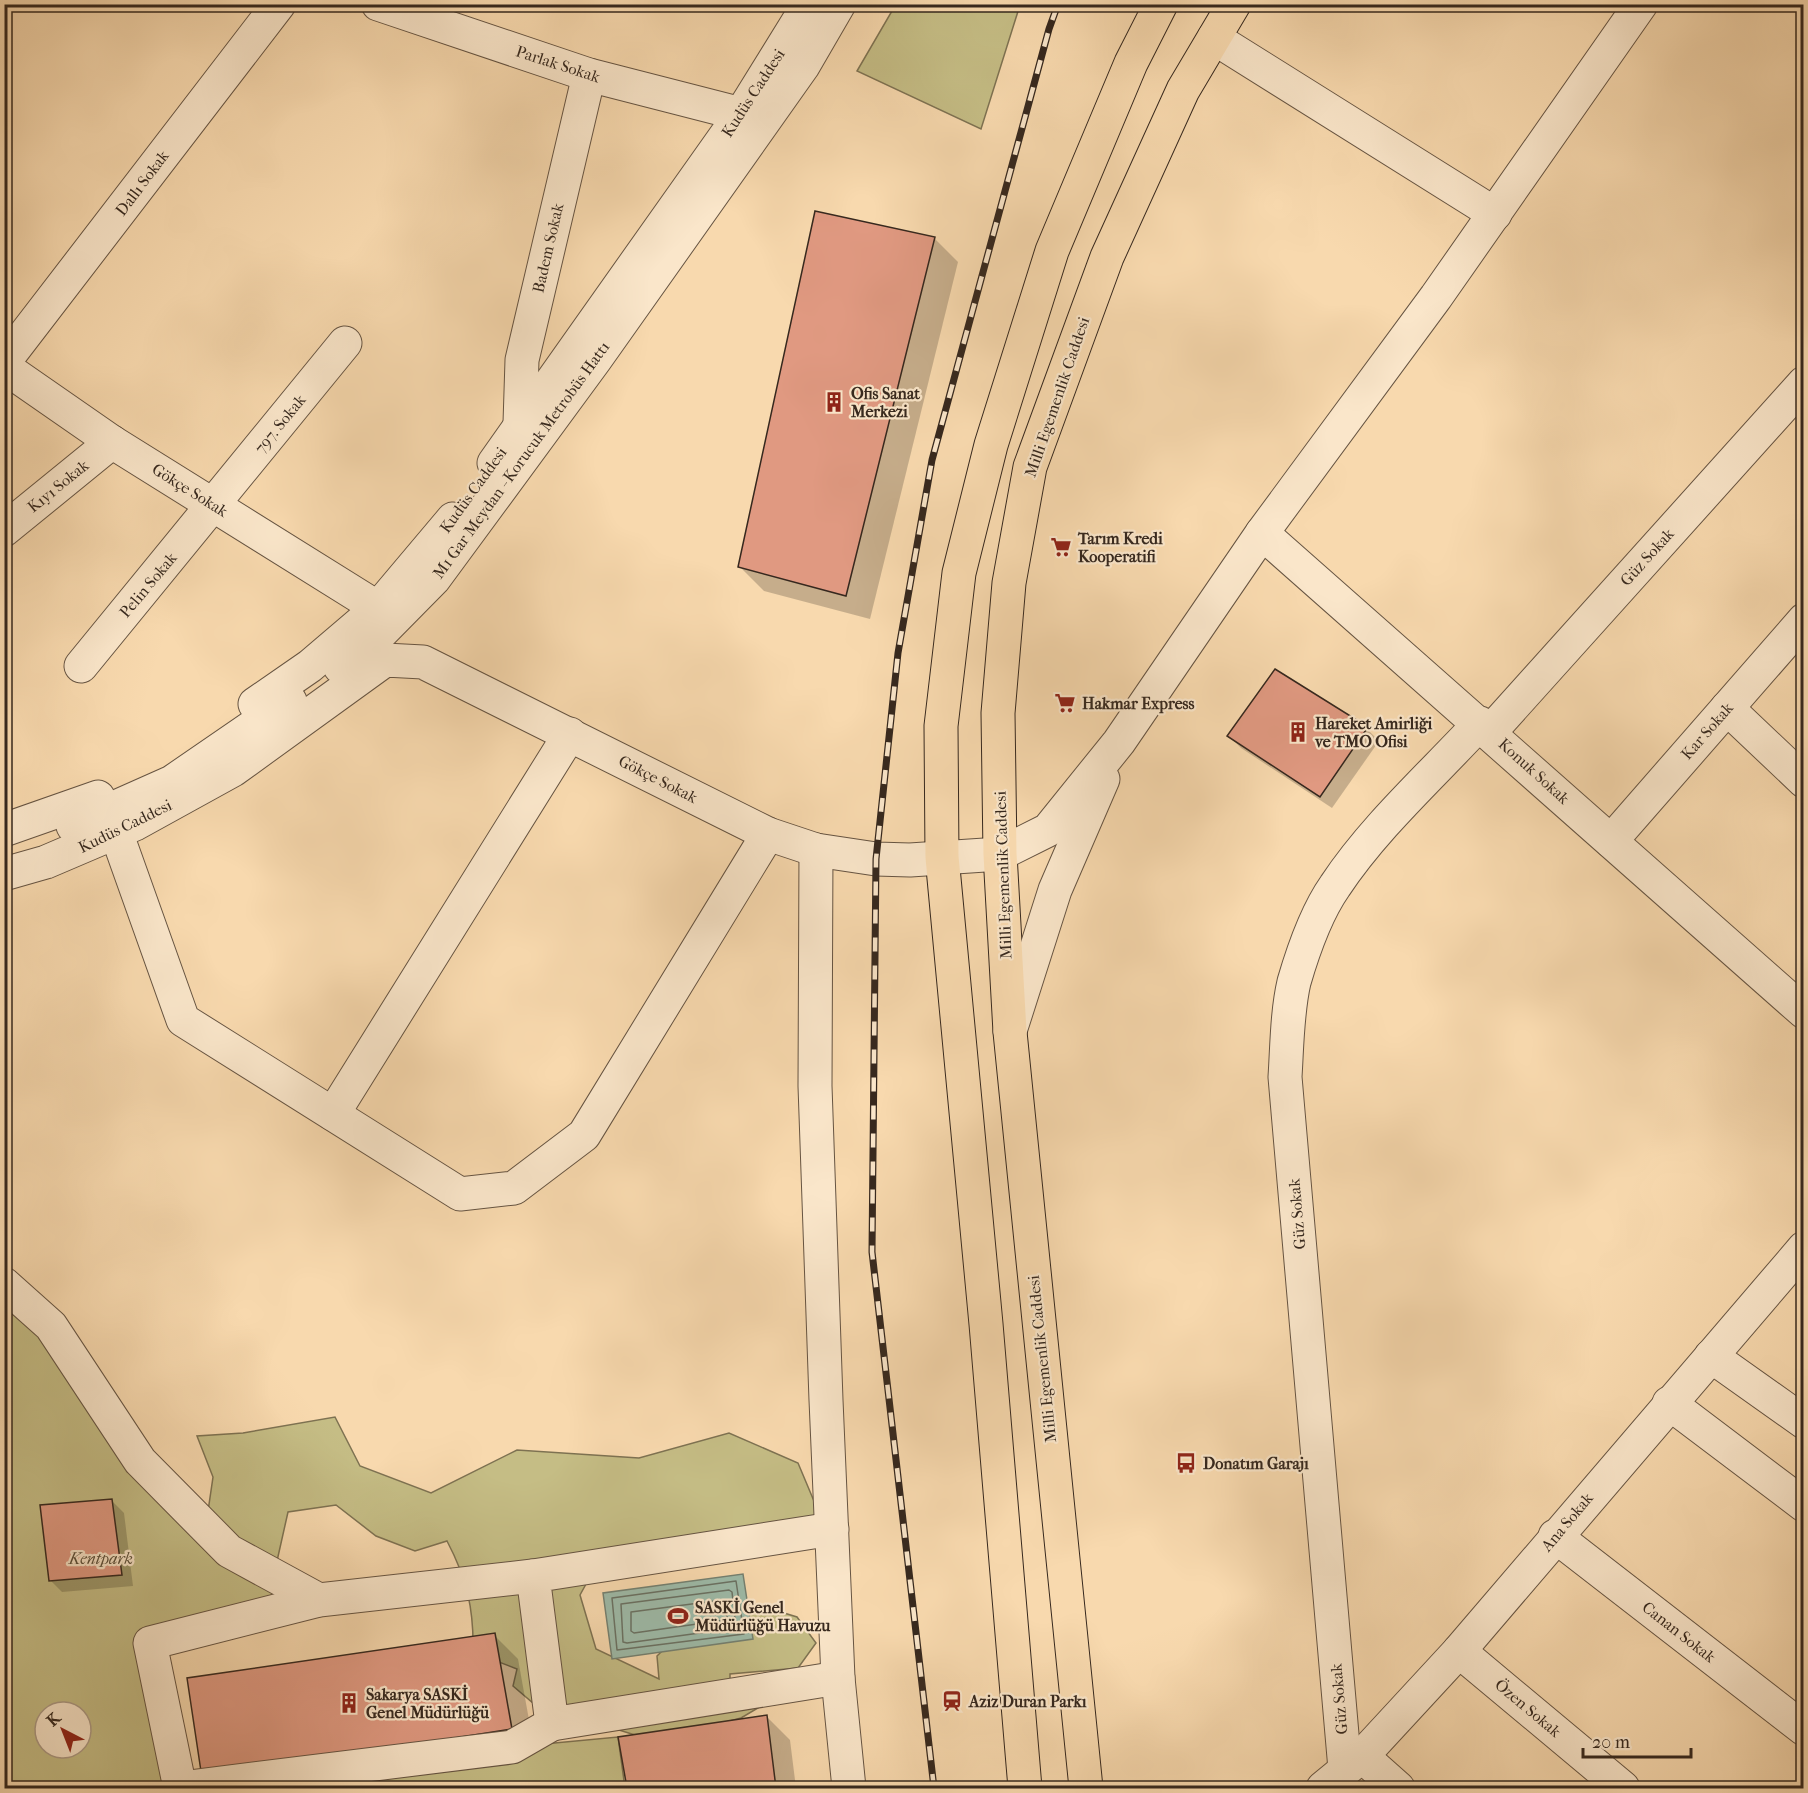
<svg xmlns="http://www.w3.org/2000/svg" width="1808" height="1793" font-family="'IM FELL French Canon',serif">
<rect width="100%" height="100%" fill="#f8d9ae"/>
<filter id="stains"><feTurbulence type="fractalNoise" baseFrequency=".00333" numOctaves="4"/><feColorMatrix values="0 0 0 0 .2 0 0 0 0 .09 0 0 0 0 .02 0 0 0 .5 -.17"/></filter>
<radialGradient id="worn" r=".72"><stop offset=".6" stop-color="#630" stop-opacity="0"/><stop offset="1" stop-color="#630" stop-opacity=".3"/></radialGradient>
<g fill="#c5bd85" stroke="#7e7252" stroke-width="1.5" fill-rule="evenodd">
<polygon points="896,4 1020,5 981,129 857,71"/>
<path d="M4,1284L207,1518L213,1477L197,1436L243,1433L335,1417L360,1466L431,1493L517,1450L639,1458L729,1433L798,1463L819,1513L768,1552L602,1555L580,1595L596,1649L659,1679L657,1656L693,1621L755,1604L797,1617L816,1643L798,1668L730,1674V1683L763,1705L741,1718L654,1741L533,1703L513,1686L517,1669L473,1652C474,1609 467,1579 447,1541L415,1551L376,1536L336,1505L288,1512L277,1561L319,1600L150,1643L180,1788H5ZM45,1712H81V1748H45Z"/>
<polygon points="618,1737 625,1788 181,1788 512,1747"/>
</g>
<polygon fill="#9dbaa8" stroke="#748071" stroke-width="1.5" points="743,1574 753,1639 612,1659 603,1593"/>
<g fill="#0003">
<polygon points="934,238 958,262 870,619 764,591 740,567"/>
<polygon points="1367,729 1379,741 1332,808 1241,748 1229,736"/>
<polygon points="112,1501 124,1513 133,1586 62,1592 50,1580"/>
<polygon points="494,1635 518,1659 535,1753 203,1778"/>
<polygon points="766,1716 790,1740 796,1788 628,1788 620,1739"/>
</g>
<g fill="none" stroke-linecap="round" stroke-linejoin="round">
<g stroke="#6a7163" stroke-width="1.5">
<polygon points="736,1581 744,1634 617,1650 612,1598"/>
<polygon points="729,1590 732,1592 736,1628 627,1643 623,1642 621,1604"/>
<polygon points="722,1600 727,1617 725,1620 634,1633 631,1631 631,1612"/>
</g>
</g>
<g fill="#e09981" stroke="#36281e" stroke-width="1.5">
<polygon points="815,211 935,237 846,596 738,567"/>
<polygon points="1275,669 1368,727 1320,797 1227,736"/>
<polygon points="112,1499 122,1575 49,1581 40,1505"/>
<polygon points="495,1633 512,1729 202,1778 187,1678"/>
<polygon points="767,1715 776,1788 627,1788 618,1737"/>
</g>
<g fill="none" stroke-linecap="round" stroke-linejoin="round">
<g stroke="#665442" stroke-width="35">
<g id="minor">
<polyline points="378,4 589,75 741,114"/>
<polyline points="1214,38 1495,214"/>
<polyline points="4,362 279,4"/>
<polyline points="4,367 112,442 378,608"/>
<polyline points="520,423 522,360 589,75"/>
<polyline points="494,463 741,114 809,4"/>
<polyline points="4,530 112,442"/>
<polyline points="1262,533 1804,1012"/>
<polyline points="81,666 345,343"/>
<polyline points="340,667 360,654 434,579 595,360 803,66 839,4"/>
<polyline points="255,704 310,666 378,608 453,519"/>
<polyline points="1727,708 1804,781"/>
<polyline points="1490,732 1804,383"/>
<polyline points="73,826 172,782 290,701"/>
<polyline points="4,830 98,797"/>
<polyline points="116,832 183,1020 460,1194 514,1188 584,1135 768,834"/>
<polyline points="1611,841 1804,620"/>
<polyline points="816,850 815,1086 826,1400 838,1678 849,1788"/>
<polyline points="4,874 46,862 135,824 233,770 385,660 423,662 768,834 816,850 876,859 910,860 1000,854 1048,830 1119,742 1262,533 1436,297 1641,4"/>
<polyline points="1010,1031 1055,890 1103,779"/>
<polyline points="333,1114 570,734"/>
<polyline points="4,1284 51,1326 140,1461 229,1551 319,1600"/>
<polyline points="1711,1356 1804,1422"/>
<polyline points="1669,1403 1804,1505"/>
<polyline points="832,1529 533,1576 552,1724 838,1678"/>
<polyline points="1555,1536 1804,1729"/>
<polyline points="1459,1651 1623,1788"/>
<polyline points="1362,1756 1398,1788"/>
<path d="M1345,1769L1285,1077C1287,1046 1287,1012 1294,982C1303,951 1316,913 1335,886C1374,827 1432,775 1480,723"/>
<polyline points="180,1788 150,1643 319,1600 533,1576"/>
<polyline points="181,1788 512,1747 552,1724"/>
<polyline points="1323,1788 1362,1756 1459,1651 1804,1248"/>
</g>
</g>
<g stroke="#36281e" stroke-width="35">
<g id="major">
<polyline points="1025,1788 986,1324 942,857 941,726 959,573 991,445 1052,251 1131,63 1161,4"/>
<polyline points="1086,1788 1010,1032 1000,854 998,713 1009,583 1030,467 1107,257 1183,90 1234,4"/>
</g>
</g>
<use href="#minor" stroke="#fae6ca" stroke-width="33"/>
<use href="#major" stroke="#f8d9ae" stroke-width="33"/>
<g stroke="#36281e" stroke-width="7">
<polyline id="rail" points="934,1788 872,1252 876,859 898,653 932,460 1049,29 1058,4"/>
</g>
<use href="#rail" stroke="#fae6ca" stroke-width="4.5" stroke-dasharray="14" stroke-linecap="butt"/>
</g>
<defs>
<g id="building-bare" transform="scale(1.62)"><path d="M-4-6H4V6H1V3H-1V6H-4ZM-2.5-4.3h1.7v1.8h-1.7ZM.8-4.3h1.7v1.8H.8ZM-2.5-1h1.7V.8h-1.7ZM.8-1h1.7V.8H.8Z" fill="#8f2418" stroke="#fae6ca" stroke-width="2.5" paint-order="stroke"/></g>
<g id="supermarket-bare" transform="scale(1.62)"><path d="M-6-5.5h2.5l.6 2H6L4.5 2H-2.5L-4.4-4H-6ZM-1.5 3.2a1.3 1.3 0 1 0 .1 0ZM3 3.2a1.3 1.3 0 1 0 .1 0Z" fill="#8f2418" stroke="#fae6ca" stroke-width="2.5" paint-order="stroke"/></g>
<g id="bus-bare" transform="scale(1.62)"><path d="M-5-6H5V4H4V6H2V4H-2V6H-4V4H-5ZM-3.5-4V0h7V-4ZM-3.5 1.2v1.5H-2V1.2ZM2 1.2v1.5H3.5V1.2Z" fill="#8f2418" stroke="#fae6ca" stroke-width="2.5" paint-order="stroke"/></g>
<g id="stadium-bare" transform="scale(1.62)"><path d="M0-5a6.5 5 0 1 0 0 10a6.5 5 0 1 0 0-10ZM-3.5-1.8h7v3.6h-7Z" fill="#8f2418" stroke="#fae6ca" stroke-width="2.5" paint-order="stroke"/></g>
<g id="station-bare" transform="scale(1.62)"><path d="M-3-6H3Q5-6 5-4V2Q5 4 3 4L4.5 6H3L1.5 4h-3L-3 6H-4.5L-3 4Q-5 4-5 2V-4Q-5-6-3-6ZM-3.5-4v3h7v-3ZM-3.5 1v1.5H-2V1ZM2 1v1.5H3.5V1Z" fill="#8f2418" stroke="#fae6ca" stroke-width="2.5" paint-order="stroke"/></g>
</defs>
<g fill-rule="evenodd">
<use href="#building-bare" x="834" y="402"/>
<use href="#supermarket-bare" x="1061" y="547"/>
<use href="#supermarket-bare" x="1065" y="703"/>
<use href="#building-bare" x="1298" y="732"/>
<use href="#bus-bare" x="1186" y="1463"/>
<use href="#stadium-bare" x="678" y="1616"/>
<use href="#station-bare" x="952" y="1701"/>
<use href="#building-bare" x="349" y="1703"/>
</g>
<g text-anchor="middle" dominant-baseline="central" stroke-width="4.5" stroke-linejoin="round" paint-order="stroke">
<g font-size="16" fill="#36281e" stroke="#fae6ca">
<text transform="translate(558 64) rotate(18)">Parlak Sokak</text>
<text transform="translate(753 93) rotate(-57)">Kudüs Caddesi</text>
<text transform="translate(142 183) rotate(-53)">Dallı Sokak</text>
<text transform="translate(548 248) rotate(-77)">Badem Sokak</text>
<text transform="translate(1057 397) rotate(-71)">Milli Egemenlik Caddesi</text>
<text transform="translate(280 424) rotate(-51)">797. Sokak</text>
<text transform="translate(521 460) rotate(-54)">M1 Gar Meydan - Korucuk Metrobüs Hattı</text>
<text transform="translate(58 486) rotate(-39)">Kıyı Sokak</text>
<text transform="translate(190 490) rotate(32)">Gökçe Sokak</text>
<text transform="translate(473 490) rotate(-54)">Kudüs Caddesi</text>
<text transform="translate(1647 557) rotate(-48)">Güz Sokak</text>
<text transform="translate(148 585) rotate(-50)">Pelin Sokak</text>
<text transform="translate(1707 731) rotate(-49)">Kar Sokak</text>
<text transform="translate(1534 771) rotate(42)">Konuk Sokak</text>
<text transform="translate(658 779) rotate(27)">Gökçe Sokak</text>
<text transform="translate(125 826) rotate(-26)">Kudüs Caddesi</text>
<text transform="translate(1003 875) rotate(-92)">Milli Egemenlik Caddesi</text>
<text transform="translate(1297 1214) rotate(-95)">Güz Sokak</text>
<text transform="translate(1042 1359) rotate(-96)">Milli Egemenlik Caddesi</text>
<text transform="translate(1567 1522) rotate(-50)">Ana Sokak</text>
<text transform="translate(1679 1632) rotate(38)">Canan Sokak</text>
<text transform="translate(1339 1699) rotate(-95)">Güz Sokak</text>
<text transform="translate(1528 1708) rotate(40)">Özen Sokak</text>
</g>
<g font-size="16" font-weight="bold" fill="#36281e" stroke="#fae6ca" text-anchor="start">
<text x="851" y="393">Ofis Sanat<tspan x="851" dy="18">Merkezi</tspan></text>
<text x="1078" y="538">Tarım Kredi<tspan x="1078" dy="18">Kooperatifi</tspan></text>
<text x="1082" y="703">Hakmar Express</text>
<text x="1315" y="723">Hareket Amirliği<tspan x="1315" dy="18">ve TMO Ofisi</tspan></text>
<text x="1203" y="1463">Donatım Garajı</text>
<text x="695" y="1607">SASKİ Genel<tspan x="695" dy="18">Müdürlüğü Havuzu</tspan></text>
<text x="366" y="1694">Sakarya SASKİ<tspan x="366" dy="18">Genel Müdürlüğü</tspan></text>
<text x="969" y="1701">Aziz Duran Parkı</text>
</g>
<g font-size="16" font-style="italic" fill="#5a4d38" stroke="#fae6ca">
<text x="101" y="1558">Kentpark</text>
</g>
</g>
<rect width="1808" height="1793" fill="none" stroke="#f8d9ae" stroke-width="24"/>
<rect x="6" y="6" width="1796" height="1781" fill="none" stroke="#36281e" stroke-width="3"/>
<rect x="12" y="12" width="1784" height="1769" fill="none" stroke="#36281e" stroke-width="1.5"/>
<g transform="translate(63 1730) rotate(318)"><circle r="28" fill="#fae6ca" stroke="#ac9a85" stroke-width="1.5"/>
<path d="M0-4.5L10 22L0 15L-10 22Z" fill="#8f2418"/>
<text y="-9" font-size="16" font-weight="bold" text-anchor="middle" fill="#36281e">K</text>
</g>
<path d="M1583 1748v9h108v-9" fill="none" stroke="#36281e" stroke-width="3"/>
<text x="1592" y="1748" font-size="18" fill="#36281e" stroke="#fae6ca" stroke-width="4.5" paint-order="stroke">20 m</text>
<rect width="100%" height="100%" filter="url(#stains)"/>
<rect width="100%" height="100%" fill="url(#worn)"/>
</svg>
